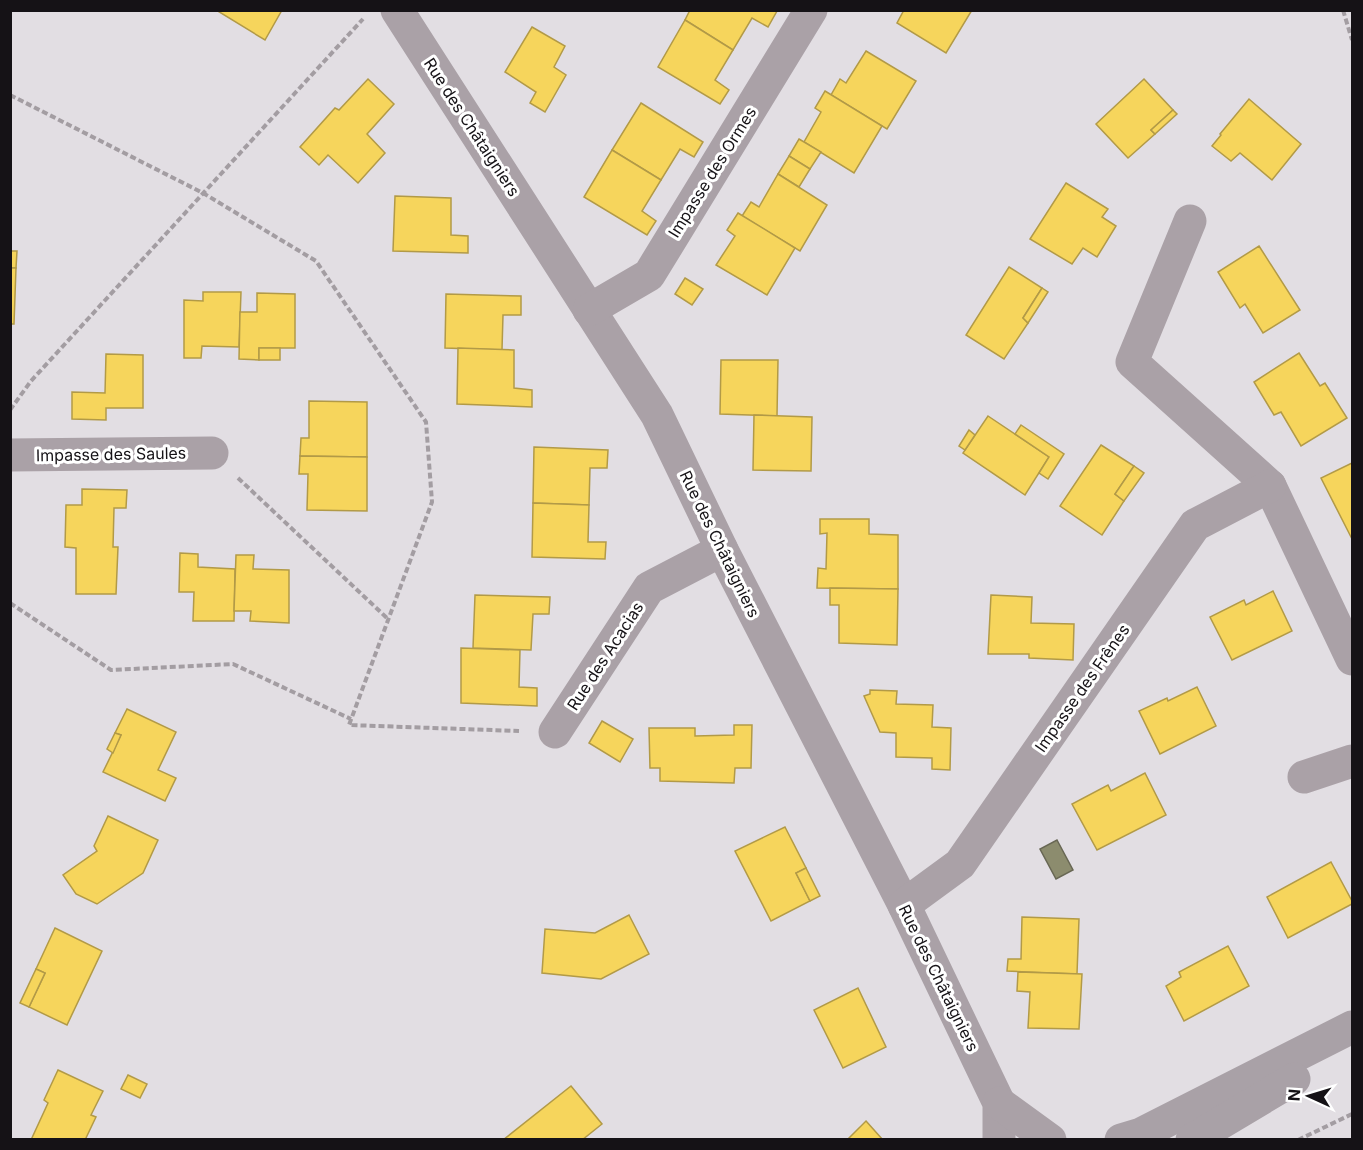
<svg xmlns="http://www.w3.org/2000/svg" width="1363" height="1150" font-family="Inter,sans-serif">
<rect width="100%" height="100%" fill="#e2dee3"/>
<g fill="#f6d55c" stroke="#b29a47" stroke-width="1.5">
<polygon points="216,10 282,10 265,40"/>
<polygon points="690,10 777,10 777,11 768,27 752,18 733,50 685,20"/>
<polygon points="904,10 972,10 946,53 897,23"/>
<polygon points="685,20 733,50 715,80 729,90 720,104 658,67"/>
<polygon points="532,27 565,46 554,67 566,75 545,112 530,103 536,92 505,72"/>
<polygon points="866,51 916,81 887,129 831,95 840,79 846,83"/>
<polygon points="368,79 394,104 367,134 385,153 358,183 328,155 319,165 300,147 335,108 339,110"/>
<polygon points="1144,79 1173,110 1151,130 1155,134 1128,158 1096,124"/>
<polygon points="825,91 882,126 854,173 804,142 821,112 815,108"/>
<polygon points="1249,99 1301,144 1272,180 1240,153 1231,161 1212,146 1221,135 1220,134"/>
<polygon points="641,103 703,142 694,157 680,149 661,180 612,150"/>
<polygon points="1173,110 1177,114 1155,134 1151,130"/>
<polygon points="799,139 821,152 810,169 789,156"/>
<polygon points="612,150 661,180 642,211 656,221 647,235 584,197"/>
<polygon points="789,156 810,169 799,187 778,174"/>
<polygon points="778,174 827,205 800,251 742,216 751,202 759,207"/>
<polygon points="1066,183 1108,209 1102,217 1116,226 1097,257 1083,248 1072,264 1030,239"/>
<polygon points="395,196 451,198 451,235 468,236 468,253 393,251"/>
<polygon points="10,212 11,251 17,251 16,268 10,268"/>
<polygon points="738,213 795,248 767,295 716,265 735,236 727,230"/>
<polygon points="1259,246 1300,310 1263,333 1245,304 1240,308 1218,272"/>
<polygon points="1009,267 1042,288 1023,318 1028,323 1004,359 966,335"/>
<polygon points="10,268 16,268 14,324 10,324"/>
<polygon points="685,278 703,289 692,305 675,294"/>
<polygon points="1042,288 1048,292 1028,323 1023,318"/>
<polygon points="203,292 241,292 239,347 202,346 201,358 184,358 184,300 203,301"/>
<polygon points="257,293 295,294 295,348 259,348 259,360 239,359 240,312 257,312"/>
<polygon points="446,294 521,296 521,315 503,315 502,350 445,348"/>
<rect x="259" y="348" width="21" height="12"/>
<polygon points="458,348 514,350 514,388 532,390 532,407 457,404"/>
<polygon points="1299,353 1320,386 1325,383 1347,418 1301,446 1281,412 1274,415 1254,382"/>
<polygon points="106,354 143,355 143,408 106,408 106,420 72,419 72,392 105,393"/>
<polygon points="721,360 778,360 777,416 720,414"/>
<polygon points="309,401 367,402 367,457 300,456 301,438 309,438"/>
<polygon points="754,415 812,417 811,471 753,470"/>
<polygon points="988,416 1049,457 1025,495 963,453"/>
<polygon points="1021,425 1064,454 1048,479 1039,473 1049,457 1015,434"/>
<polygon points="969,430 975,435 965,450 959,446"/>
<polygon points="1101,445 1134,466 1115,494 1124,501 1102,535 1060,506"/>
<polygon points="534,447 608,450 607,468 590,468 589,505 533,503"/>
<polygon points="300,456 367,457 367,511 307,510 308,474 299,474"/>
<polygon points="1352,463 1352,539 1321,478"/>
<polygon points="1134,466 1144,473 1124,501 1115,494"/>
<polygon points="82,489 127,490 126,508 114,508 113,547 118,547 116,594 76,594 76,548 65,547 66,505 82,505"/>
<polygon points="533,503 589,505 588,542 606,542 605,559 532,557"/>
<polygon points="820,519 869,519 869,534 898,535 898,589 817,588 818,568 826,569 827,533 820,534"/>
<polygon points="180,553 198,554 198,567 235,569 234,621 193,621 194,592 179,592"/>
<polygon points="236,555 254,555 253,569 289,570 289,623 250,621 251,611 234,611"/>
<polygon points="830,588 898,589 897,645 839,643 839,605 830,605"/>
<polygon points="1273,591 1292,631 1232,660 1210,617 1244,600 1246,605"/>
<polygon points="475,595 550,597 549,614 533,614 531,650 473,648"/>
<polygon points="991,595 1032,597 1031,623 1074,624 1073,660 1029,658 1029,654 988,654"/>
<polygon points="461,648 520,650 519,687 537,688 537,706 461,703"/>
<polygon points="1197,687 1216,726 1160,754 1139,711 1167,698 1168,701"/>
<polygon points="870,690 897,691 896,704 933,705 932,727 951,728 950,770 932,769 932,758 896,757 896,733 880,732 864,696 870,694"/>
<polygon points="127,709 176,732 158,770 176,778 165,801 103,772 121,735 115,733"/>
<polygon points="602,721 633,739 620,762 589,743"/>
<polygon points="734,725 752,725 751,768 735,768 734,783 660,781 660,768 650,768 649,728 695,728 695,736 734,735"/>
<polygon points="115,733 121,735 113,753 107,749"/>
<polygon points="1145,773 1166,815 1097,850 1072,804 1108,785 1111,791"/>
<polygon points="108,816 158,840 143,873 97,904 76,894 63,875 97,851 94,846"/>
<polygon points="785,827 806,868 796,873 810,901 771,921 735,851"/>
<polygon points="1331,862 1352,901 1352,904 1288,938 1267,897"/>
<polygon points="806,868 820,896 810,901 796,873"/>
<polygon points="629,915 649,954 601,979 542,973 545,929 595,933"/>
<polygon points="1022,917 1079,919 1077,974 1007,971 1008,959 1021,959"/>
<polygon points="55,928 102,951 67,1025 29,1007 45,973 36,969"/>
<polygon points="1228,946 1249,986 1184,1021 1166,986 1181,977 1179,972"/>
<polygon points="36,969 45,973 29,1007 20,1003"/>
<polygon points="1018,972 1082,974 1079,1029 1028,1028 1030,992 1017,991"/>
<polygon points="858,988 886,1047 843,1068 814,1010"/>
<polygon points="58,1070 103,1091 91,1115 96,1117 85,1140 31,1140 48,1103 44,1100"/>
<polygon points="128,1075 147,1084 140,1098 121,1089"/>
<polygon points="571,1086 602,1124 582,1140 503,1140"/>
<polygon points="866,1121 883,1140 847,1140"/>
</g>
<polygon fill="#8c8c6e" stroke="#686754" stroke-width="1.5" points="1057,840 1073,870 1056,879 1040,849"/>
<g fill="none" stroke-linecap="round" stroke-linejoin="round">
<g stroke="#a39da2" stroke-width="4" stroke-dasharray="6 3" stroke-linecap="butt">
<polyline points="1343,10 1352,40"/>
<polyline points="10,95 203,193 316,261 426,422 432,502 349,725 519,731"/>
<polyline points="10,410 31,381 363,19"/>
<polyline points="238,478 388,619"/>
<polyline points="10,603 111,670 233,664 351,719"/>
<polyline points="1298,1140 1352,1114"/>
</g>
<g stroke="#aaa1a7" stroke-width="33">
<polyline points="397,10 657,415 722,550 904,905 999,1103 999,1140"/>
<polyline points="1190,221 1132,362 1270,486 1352,659"/>
<polyline points="589,310 649,275 811,10"/>
<polyline points="10,455 212,453"/>
<polyline points="555,732 649,588 722,550"/>
<polyline points="1304,777 1352,761"/>
<polyline points="904,905 960,864 1195,525 1270,486"/>
<polyline points="999,1103 1050,1140"/>
</g>
<g stroke="#a9a1a7" stroke-width="33">
<polyline points="1121,1140 1141,1134 1352,1027"/>
<polyline points="1192,1140 1294,1079"/>
</g>
</g>
<g text-anchor="middle" dominant-baseline="central" stroke-width="6" stroke-linejoin="round" paint-order="stroke">
<g font-size="16" fill="#151216" stroke="#fff">
<text transform="translate(472 127) rotate(57)">Rue des Châtaigniers</text>
<text transform="translate(712 172) rotate(-58)">Impasse des Ormes</text>
<text transform="translate(111 454) rotate(-1)">Impasse des Saules</text>
<text transform="translate(720 544) rotate(64)">Rue des Châtaigniers</text>
<text transform="translate(605 656) rotate(-57)">Rue des Acacias</text>
<text transform="translate(1082 688) rotate(-55)">Impasse des Frênes</text>
<text transform="translate(939 978) rotate(64)">Rue des Châtaigniers</text>
</g>
</g>
<rect width="1363" height="1150" fill="none" stroke="#151216" stroke-width="24"/>
<g transform="translate(1309 1096) rotate(274)" stroke="#ffffff" stroke-width="4.5" paint-order="stroke">
<path d="M0-4.5L10 22L0 15L-10 22Z" fill="#151216"/>
<text y="-9" font-size="16" font-weight="bold" text-anchor="middle" fill="#151216">N</text>
</g>
</svg>
